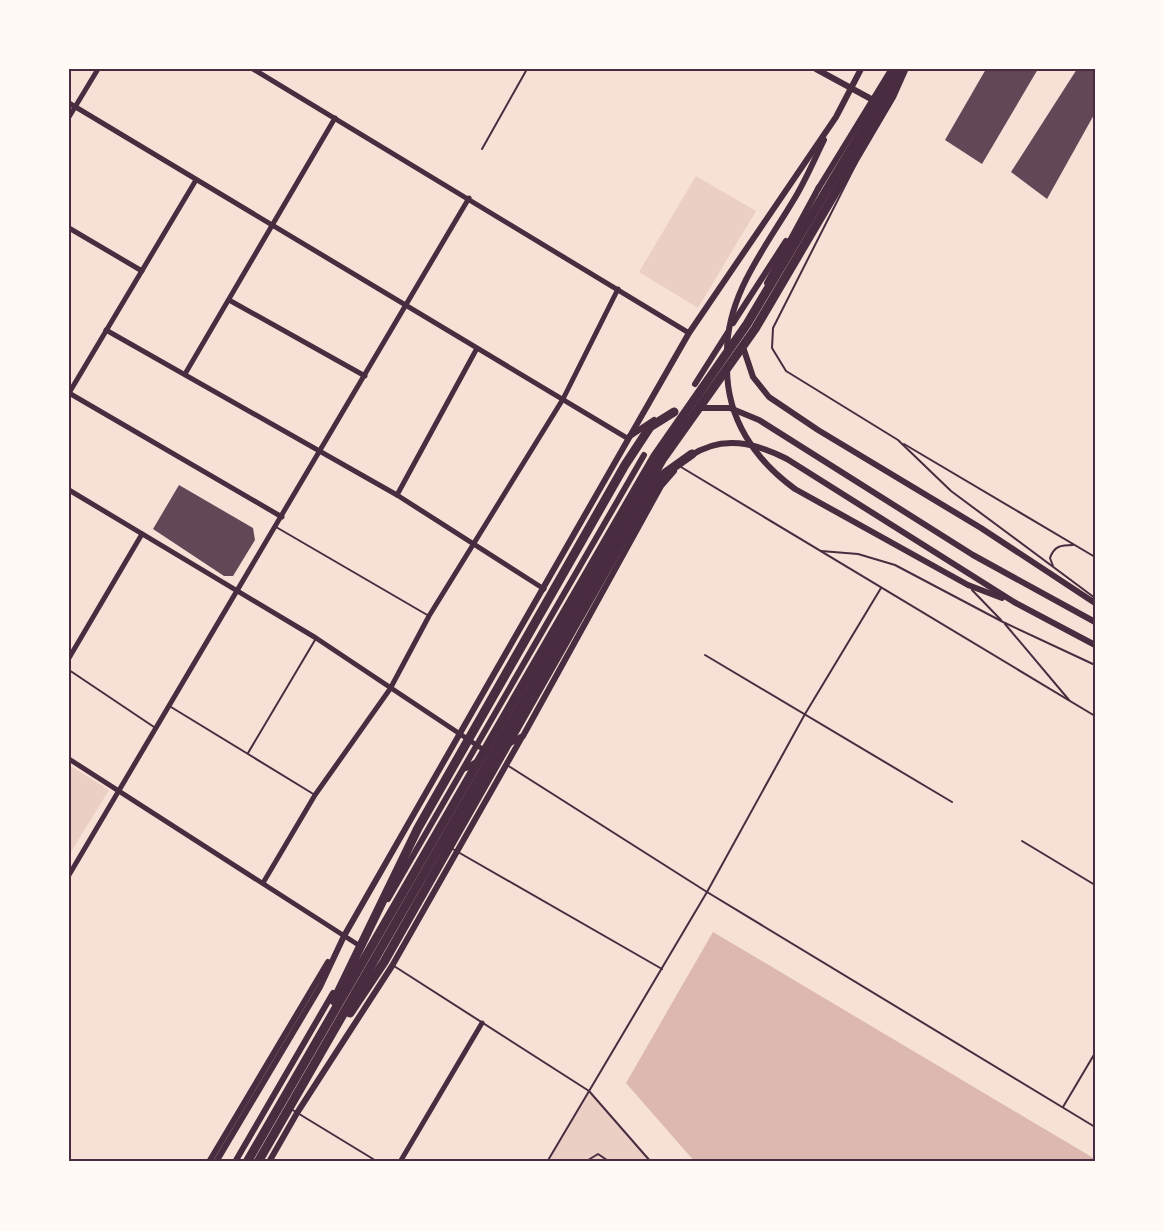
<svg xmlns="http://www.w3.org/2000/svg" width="1164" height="1231" font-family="Signika,sans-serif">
<rect width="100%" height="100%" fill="#f7e1d7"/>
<g fill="#ebcfc5">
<polygon points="696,176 756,211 698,308 639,272"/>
<polygon points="69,765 109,790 69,855"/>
<polygon points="589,1091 651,1162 547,1162"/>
</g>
<polygon fill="#dcb8b0" points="713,932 1095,1159 1095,1162 695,1162 626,1083"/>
<g fill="#644757">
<polygon points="986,69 1038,69 982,164 945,140"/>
<polygon points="1077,69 1095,69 1095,113 1047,199 1011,172"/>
<polygon points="179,485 253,528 255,540 233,576 224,576 153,529"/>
</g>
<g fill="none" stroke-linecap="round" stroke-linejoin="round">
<g stroke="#4a2c40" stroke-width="2">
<polyline points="482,149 527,69"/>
<polyline points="857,162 773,328 772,348 786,371 898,440 951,491 1095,598"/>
<polyline points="904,444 1095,557"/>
<polyline points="681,467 1095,716"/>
<polyline points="276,527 429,616"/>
<polyline points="821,551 858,554 895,565 1003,622 1095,665"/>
<path d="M1053,566L1050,558C1054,546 1061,545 1073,545"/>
<polyline points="972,590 1001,620"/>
<polyline points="1005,624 1069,700"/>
<polyline points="705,655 952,802"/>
<polyline points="69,670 154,727"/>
<polyline points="171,707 315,795"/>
<polyline points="248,753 315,640"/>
<polyline points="507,765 707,892 1095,1127"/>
<polyline points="1022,841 1095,885"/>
<polyline points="451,848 662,969"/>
<polyline points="394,966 589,1091 651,1162"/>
<polyline points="1063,1107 1095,1053"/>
<polyline points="291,1109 378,1162"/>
<polyline points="547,1162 707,892 805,714 881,588"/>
<polyline points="585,1162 598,1154 610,1162"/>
</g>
<g stroke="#4a2c40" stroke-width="5">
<polyline points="253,69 689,333"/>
<polyline points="69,103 627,438"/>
<polyline points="69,117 98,69"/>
<polyline points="69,228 142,271"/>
<polyline points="229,300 365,376"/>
<polyline points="106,330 397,495 544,589"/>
<polyline points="185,374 335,118"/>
<polyline points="69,393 196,180"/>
<polyline points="69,393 282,517"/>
<polyline points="69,490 316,638 487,752"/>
<polyline points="397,495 476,350"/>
<polyline points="69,658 142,534"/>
<polyline points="69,759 360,946"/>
<polyline points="69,875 469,198"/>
<polyline points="263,883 315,795 390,689 429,616 563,399 618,289"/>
<polyline points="400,1162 482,1023"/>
</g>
<g stroke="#4a2c40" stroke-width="6">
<polyline points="816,69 873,100"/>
<polyline points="818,189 891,70"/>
<polyline points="767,283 819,187"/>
<polyline points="733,323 786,241"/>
<polyline points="743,347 753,377 769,397 818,430 981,528 1095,603"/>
<path d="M727,352C727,295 765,248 793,201C805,182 814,160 824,140"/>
<path d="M727,368C727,419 755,460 795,489L968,585L1002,598"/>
<polyline points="695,384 728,332"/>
<polyline points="698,408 730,408 759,420 973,555 1095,622"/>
<polyline points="630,436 654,420"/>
<path d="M690,456C723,434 755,443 787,459L1014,602L1095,645"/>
<polyline points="508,744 523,736 661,486 674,471"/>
<polyline points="466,768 478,761"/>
<polyline points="388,899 644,455"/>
<polyline points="209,1162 328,962"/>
<polyline points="216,1162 320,987 344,936 689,333 836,117 861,69"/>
<polyline points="235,1162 333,993"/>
<polyline points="269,1162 297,1113 392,966 522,737"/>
</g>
<g stroke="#4a2c40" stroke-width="9">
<polyline points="334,1001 418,828 625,465 650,427 674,412"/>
<polyline points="350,1013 384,962 656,482 664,474 692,454"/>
<polyline points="247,1162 655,456 747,324 885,92 895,69"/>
<polyline points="258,1162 662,460 755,329 892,96 904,69"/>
</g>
</g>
<rect width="1164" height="1231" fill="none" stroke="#fffaf5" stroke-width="141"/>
<rect x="70" y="70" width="1024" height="1090" fill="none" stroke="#4a2c40" stroke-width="2"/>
</svg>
